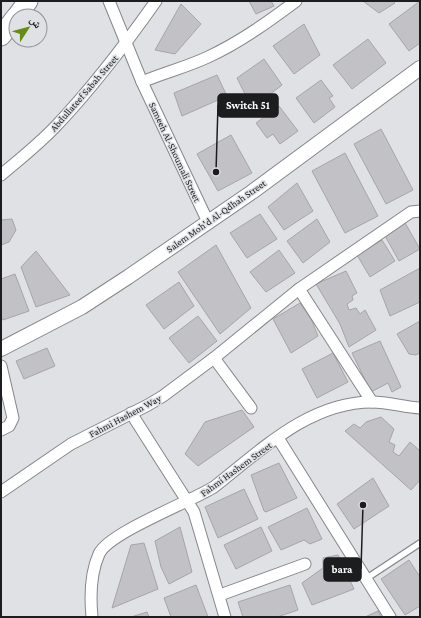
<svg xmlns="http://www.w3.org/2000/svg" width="421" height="618" font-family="'Crimson Pro','Noto Naskh Arabic',serif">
<rect width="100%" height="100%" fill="#dfe1e5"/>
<g fill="#c2c1c5" stroke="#a6a5a8">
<polygon points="249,1 271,1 274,6 256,14"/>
<polygon points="363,1 393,1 395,3 379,13"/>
<polygon points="420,1 420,43 409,51 389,24"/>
<polygon points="181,4 201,24 175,54 155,50"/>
<polygon points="304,24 320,55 294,74 273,46"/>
<polygon points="368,39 386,63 352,89 333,65"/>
<polygon points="264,59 282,85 252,108 237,78"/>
<polygon points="217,75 227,96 182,116 174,93"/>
<polygon points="321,80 333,96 329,98 335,107 314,123 296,98"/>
<polygon points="279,106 298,131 280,144 273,134 267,138 256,123"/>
<polygon points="381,129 413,190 386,204 354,144"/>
<polygon points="231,135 252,173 218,191 197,154"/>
<polygon points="345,153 378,216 345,233 312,171"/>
<polygon points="297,183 313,211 284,230 268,207"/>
<polygon points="260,214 277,239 247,258 230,233"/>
<polygon points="12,219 16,230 9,242 1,245 1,220"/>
<polygon points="317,219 330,242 303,263 287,241"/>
<polygon points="404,221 420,249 399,261 384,234"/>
<polygon points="382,240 395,261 370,277 357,255"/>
<polygon points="216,245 251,308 220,334 178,272"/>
<polygon points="279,250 295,273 266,292 250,272"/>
<polygon points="36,251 70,295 36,307 21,267"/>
<polygon points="420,268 420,302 390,316 380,290"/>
<polygon points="346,271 357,293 352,296 353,300 347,304 349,310 356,308 360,314 365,310 376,330 349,347 340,324 316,284"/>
<polygon points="15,274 29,311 3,320 1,316 1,279"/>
<polygon points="179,282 194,306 164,329 146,305"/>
<polygon points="300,303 311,319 318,336 291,353 273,319"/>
<polygon points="198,316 217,341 189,363 169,338"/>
<polygon points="420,321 420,353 416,355 409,354 397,334"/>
<polygon points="380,341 401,387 392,392 388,383 371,392 352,353"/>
<polygon points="47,348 55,366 24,379 16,361"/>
<polygon points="333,353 348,382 317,398 302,369"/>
<polygon points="242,410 254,427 198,466 185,454 205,422"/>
<polygon points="381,417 394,429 389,442 395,445 393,452 399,456 410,442 420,451 420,480 411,490 345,431 354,424 360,428 366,422"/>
<polygon points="279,463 297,498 266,512 264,511 251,475"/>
<polygon points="373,478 389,506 354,529 337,504"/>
<polygon points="244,489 258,519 218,538 205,507"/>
<polygon points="307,508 322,539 310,544 304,540 281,550 268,527"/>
<polygon points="180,527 192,572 169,584 161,567 155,541"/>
<polygon points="261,527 272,551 236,569 224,545"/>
<polygon points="144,543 158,589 112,608 131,545"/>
<polygon points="338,555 354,589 312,605 302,583 323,568 323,558"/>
<polygon points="409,560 420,577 420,606 405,615 381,579"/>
<polygon points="196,585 208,617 171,617 164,598"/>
<polygon points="290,585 298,610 277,617 243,617 238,602"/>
<polygon points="378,611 381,617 365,617"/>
<polygon points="147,612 149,617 131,617"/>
</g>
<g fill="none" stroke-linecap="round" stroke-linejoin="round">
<g stroke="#85878a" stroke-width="8">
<polyline id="service" points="367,578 420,543"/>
</g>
<g stroke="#85878a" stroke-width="13">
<g id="minor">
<polyline points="109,1 142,82 208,222"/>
<path d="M142,82C163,73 187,67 208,57C240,42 268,22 296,1"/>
<path d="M1,175C20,159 39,144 56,126C93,87 125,45 156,1"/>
<polyline points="299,289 372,402"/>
<polyline points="214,358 251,408"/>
<polyline points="1,366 13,418 9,426 1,430"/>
<polyline points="131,413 194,512 225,617"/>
<polyline points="278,438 390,617"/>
<polyline points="1,492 71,444 148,405 163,396 214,358 299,289 411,212 420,211"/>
<polyline points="220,595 305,564"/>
<path d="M92,617C90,596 90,574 99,554C108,533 190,502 214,487C260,451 309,402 372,402C388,402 404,407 420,408"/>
</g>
</g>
<g stroke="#85878a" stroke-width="16">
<polyline id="tertiary" points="1,349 82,307 128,277 252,192 420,68"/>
</g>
<g stroke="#85878a" stroke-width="21">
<g id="trunk">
<polyline points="17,16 28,1"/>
<polyline points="1,36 16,17"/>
</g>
</g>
<use href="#service" stroke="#fff" stroke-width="5.5"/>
<use href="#minor" stroke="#fff" stroke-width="11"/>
<use href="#tertiary" stroke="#fff" stroke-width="14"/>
<use href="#trunk" stroke="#fff" stroke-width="19"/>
</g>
<g text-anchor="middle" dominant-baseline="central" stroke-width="3" stroke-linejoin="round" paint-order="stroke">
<g font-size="10" fill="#1c1d1f" stroke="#dfe1e5">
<text transform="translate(84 93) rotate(-49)">Abdullateef Sabah Street</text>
<text transform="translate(175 152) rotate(65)">Sameeh Al-Shoumali Street</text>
<text transform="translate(216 216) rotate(-35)">Salem Moh'd Al-Qdhah Street</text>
<text transform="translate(125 416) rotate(-28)">Fahmi Hashem Way</text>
<text transform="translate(236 469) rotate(-36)">Fahmi Hashem Street</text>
</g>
</g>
<path fill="none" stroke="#1c1d1f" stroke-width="1.5" d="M216 172L218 105M363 505L361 569"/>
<g fill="#1c1d1f" stroke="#dfe1e5" stroke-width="1.5">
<circle cx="216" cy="172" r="4"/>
<circle cx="363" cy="505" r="4"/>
</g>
<g fill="#1c1d1f" stroke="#1c1d1f" stroke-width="1.5">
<rect x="218" y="94" width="60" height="23" rx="4"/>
<rect x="324" y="558" width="37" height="23" rx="4"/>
</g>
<g font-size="11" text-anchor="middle" font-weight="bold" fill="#fff">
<text x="248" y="109">Switch 51</text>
<text x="342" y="573">bara</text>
</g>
<rect width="421" height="618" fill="none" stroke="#1c1d1f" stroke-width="4"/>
<g transform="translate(28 28) rotate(54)"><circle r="19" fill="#dfe1e5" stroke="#919396"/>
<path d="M0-3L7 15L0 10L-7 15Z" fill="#678c15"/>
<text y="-6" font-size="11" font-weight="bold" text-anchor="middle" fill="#1c1d1f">ش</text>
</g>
</svg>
